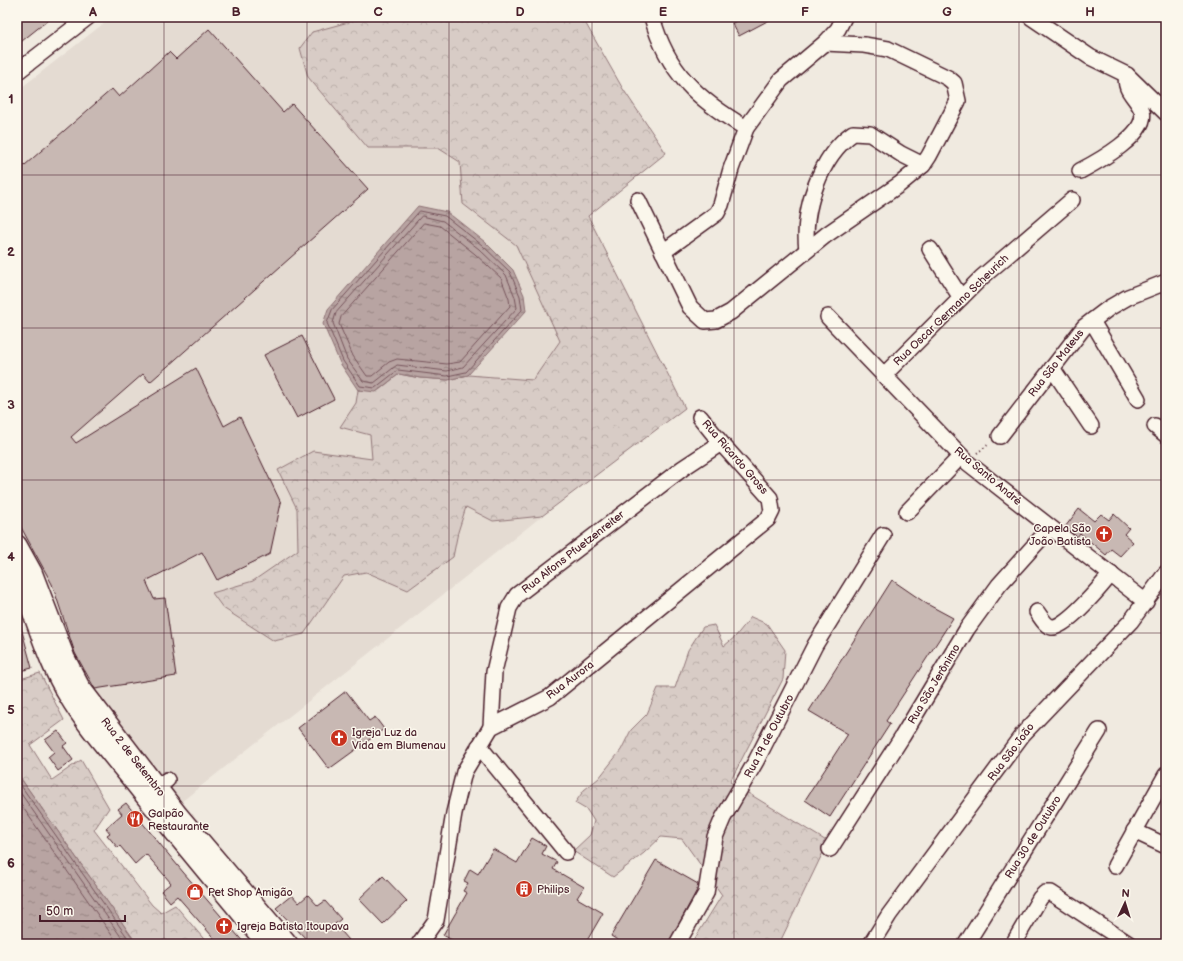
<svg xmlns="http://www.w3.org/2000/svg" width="1183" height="961" font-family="'Balsamiq Sans',sans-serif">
<defs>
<pattern id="forest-crowns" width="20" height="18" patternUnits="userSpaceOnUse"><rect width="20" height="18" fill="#d8ccc6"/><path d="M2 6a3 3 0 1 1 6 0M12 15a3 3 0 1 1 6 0" fill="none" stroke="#bbafaa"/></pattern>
<pattern id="water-ripples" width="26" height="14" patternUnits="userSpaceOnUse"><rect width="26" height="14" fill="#b8a4a2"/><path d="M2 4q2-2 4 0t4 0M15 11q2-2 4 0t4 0" fill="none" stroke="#988584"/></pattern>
</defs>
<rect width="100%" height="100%" fill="#f0eae0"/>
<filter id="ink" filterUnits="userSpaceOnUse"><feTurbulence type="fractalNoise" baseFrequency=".025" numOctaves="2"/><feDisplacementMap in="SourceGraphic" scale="8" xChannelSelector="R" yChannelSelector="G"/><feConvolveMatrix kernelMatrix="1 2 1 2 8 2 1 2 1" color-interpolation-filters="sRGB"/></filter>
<g filter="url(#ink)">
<polygon fill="#e4dbd2" points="112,17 485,17 685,408 542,516 181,802 96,692 72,650 51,585 17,524 17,91"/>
<g fill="url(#forest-crowns)" stroke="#917678">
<polygon points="367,17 582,17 623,89 666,153 588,216 685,408 542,516 493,521 466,507 458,532 453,557 408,590 366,572 344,576 304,634 274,641 223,608 212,593 253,581 298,550 297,509 278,470 313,451 372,459 370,435 340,427 356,403 358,390 379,390 399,374 420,378 448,380 468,375 533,380 560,341 516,245 463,204 460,162 438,148 368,148 308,77 300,48 312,32"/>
<polygon points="751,617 767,624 785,650 783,679 730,782 828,842 779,944 703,944 694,940 722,895 682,839 661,837 644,853 613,877 573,851 590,835 594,821 587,810 575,803 584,790 599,778 621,750 631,730 647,714 658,688 675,688 688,650 703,627 714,625 724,646 735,637"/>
<polygon points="40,673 64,720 30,745 52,780 81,760 109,808 94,830 152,905 161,913 175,905 208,944 137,944 17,773 17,680"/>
</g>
<g fill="url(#water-ripples)" stroke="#8c6f72">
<polygon points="418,206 447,212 485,242 513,270 524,295 526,311 468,375 448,380 420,378 399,374 376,392 358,390 340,363 323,324 328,309"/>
<polygon points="17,773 137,944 17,944"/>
</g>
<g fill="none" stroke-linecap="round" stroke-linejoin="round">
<g stroke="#76545b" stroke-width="1">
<polygon points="420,211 445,216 482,245 510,272 520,296 522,310 466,372 447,376 398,370 375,388 360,386 343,361 327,323 332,310"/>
<polygon points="422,216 443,221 479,249 506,275 515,297 517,308 463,367 447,371 397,365 374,383 363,381 347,359 333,323 336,313"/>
<polygon points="424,223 440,226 475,254 501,278 509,299 510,306 460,362 447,364 397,359 389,362 372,376 367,376 353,356 339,324 341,317"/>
<polyline points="17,780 132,944"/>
<polyline points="17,788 126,944"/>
<polyline points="17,799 118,944"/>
</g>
</g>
<g fill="#c8b8b3" stroke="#4a1f2b">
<polygon points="17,17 52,17 17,45"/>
<polygon points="734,17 775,17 739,36 732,23 737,21"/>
<polygon points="209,29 283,112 292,104 368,189 150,382 143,374 71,437 76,443 196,368 224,426 240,417 281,503 270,554 217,580 202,552 146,581 154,599 165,598 176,676 95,689 75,653 52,584 17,520 17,172 112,89 119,97 169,52 176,59"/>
<polygon points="302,336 334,399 297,418 264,355"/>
<polygon points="1079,509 1094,521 1101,514 1109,520 1114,514 1129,528 1124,534 1133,542 1120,556 1111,549 1106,555 1080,533 1077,537 1065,527"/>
<polygon points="892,580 927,604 953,618 886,721 890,724 830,817 805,800 848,734 809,711"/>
<polygon points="17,620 19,620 32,668 17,672"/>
<polygon points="346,691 369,721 375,717 384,729 329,769 298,728"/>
<polygon points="58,731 67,743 63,746 73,760 58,771 48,757 54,752 45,740"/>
<polygon points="126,803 183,872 245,944 219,944 177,896 170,902 161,891 171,883 146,854 135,864 120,846 118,848 107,835 110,833 106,828 122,814 118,809"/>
<polygon points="532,838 546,846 542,854 557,862 553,869 584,887 577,898 603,913 585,944 459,944 443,935 467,893 463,891 468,883 464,881 470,869 478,874 493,849 517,863"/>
<polygon points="656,860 698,884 697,890 668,944 624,944 611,936"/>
<polygon points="383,876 407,901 383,924 359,899"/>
<polygon points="292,895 299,903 308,895 318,906 325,901 341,919 335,924 349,940 344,944 311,944 276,908"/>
</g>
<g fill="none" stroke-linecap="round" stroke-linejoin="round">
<g stroke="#4a1f2b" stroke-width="18">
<g id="minor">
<path d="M652,17C667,72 698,100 746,128"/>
<polyline points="1031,17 1090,57 1127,75 1166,113"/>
<polyline points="17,72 88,17"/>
<path d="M1080,171C1097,162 1149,134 1142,111C1137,97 1123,91 1127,75"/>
<polyline points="638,200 690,307 705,321 716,320 731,312 826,235 900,184 923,165 929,156 958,101 954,83 948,78 888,49 864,45 825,43"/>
<polyline points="930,249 961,298"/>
<path d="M807,250C802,211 820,156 853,133L870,134L901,154L923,165"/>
<polyline points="663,252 717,213 721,205 731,169 746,128 781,80 825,43 838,29 844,17"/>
<polyline points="828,317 968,463 1146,602"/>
<polyline points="1092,321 1138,399"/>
<polyline points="1052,368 1091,426"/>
<polyline points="884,375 981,278 1072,200"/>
<polyline points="1155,426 1166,435"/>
<polyline points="1000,436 1084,327 1109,308 1128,297 1166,282"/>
<polyline points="907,512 961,456"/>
<path d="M1037,612C1041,617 1045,626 1052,627C1065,629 1102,585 1111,574"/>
<polyline points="491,727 494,672 509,608 517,595 683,468 721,443"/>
<polyline points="479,746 566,852"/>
<polyline points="157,788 167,780"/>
<polyline points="1134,831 1166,846"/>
<polyline points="830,849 902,737 967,629 999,585 1050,528"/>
<polyline points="1115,866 1166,775"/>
<polyline points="419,944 436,920 454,813 464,772 491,727 550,697 768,519 772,511 770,498 721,443 700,417"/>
<polyline points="677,944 706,893 715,837 723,818 756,761 815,645 883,535"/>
<polyline points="871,944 889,915 1023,734 1131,621 1166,573"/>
<polyline points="966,944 1099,731"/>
<polyline points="1013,944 1040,898 1045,893 1051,893 1129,944"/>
</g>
</g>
<g stroke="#4a1f2b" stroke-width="22">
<g id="major">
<polyline points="17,545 32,572 65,658 80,687 178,815 288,944"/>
<path d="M17,575C36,614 45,658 68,695C85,724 109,751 130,777C175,834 221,889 267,944"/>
</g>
</g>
<polyline stroke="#4a1f2b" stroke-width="2" stroke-dasharray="1 3" stroke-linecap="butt" points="977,453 989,444"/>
<use href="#minor" stroke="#fbf7ec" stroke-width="15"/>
<use href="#major" stroke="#fbf7ec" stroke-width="19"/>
</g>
</g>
<path fill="none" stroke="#4a1f2b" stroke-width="1" stroke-opacity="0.55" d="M164,17V944M307,17V944M449,17V944M592,17V944M734,17V944M876,17V944M1019,17V944M17,175H1166M17,328H1166M17,480H1166M17,633H1166M17,786H1166"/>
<defs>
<g id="church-disc" transform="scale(0.9)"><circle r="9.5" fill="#c8321e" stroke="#fbf7ec"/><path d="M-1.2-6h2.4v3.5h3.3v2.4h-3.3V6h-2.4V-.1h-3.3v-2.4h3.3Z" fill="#fff"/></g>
<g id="restaurant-disc" transform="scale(0.9)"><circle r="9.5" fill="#c8321e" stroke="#fbf7ec"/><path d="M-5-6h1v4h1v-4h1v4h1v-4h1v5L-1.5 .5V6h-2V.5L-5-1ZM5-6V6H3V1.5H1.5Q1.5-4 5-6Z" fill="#fff"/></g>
<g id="building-disc" transform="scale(0.9)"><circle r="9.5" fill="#c8321e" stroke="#fbf7ec"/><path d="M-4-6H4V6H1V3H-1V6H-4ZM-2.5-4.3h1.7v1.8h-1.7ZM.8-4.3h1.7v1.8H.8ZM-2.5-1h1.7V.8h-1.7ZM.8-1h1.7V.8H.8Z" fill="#fff"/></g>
<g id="shop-disc" transform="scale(0.9)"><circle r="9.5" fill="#c8321e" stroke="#fbf7ec"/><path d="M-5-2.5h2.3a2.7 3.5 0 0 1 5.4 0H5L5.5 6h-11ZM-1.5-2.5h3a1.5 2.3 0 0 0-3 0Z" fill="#fff"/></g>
</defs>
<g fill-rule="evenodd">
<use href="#church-disc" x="1104" y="534"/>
<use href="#church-disc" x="339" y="738"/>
<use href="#restaurant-disc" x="135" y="819"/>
<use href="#building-disc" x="524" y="889"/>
<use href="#shop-disc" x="195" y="892"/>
<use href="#church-disc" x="224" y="926"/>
</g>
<g text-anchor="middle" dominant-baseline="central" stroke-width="3" stroke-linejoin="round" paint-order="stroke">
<g font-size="11" fill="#4a1f2b" stroke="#fbf7ec">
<text transform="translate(951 310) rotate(-44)">Rua Oscar Germano Scheurich</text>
<text transform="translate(1056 363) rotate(-52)">Rua São Mateus</text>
<text transform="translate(735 457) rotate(49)">Rua Ricardo Gross</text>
<text transform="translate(988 476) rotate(40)">Rua Santo André</text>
<text transform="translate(573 552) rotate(-38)">Rua Alfons Pfuetzenreiter</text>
<text transform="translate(570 680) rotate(-37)">Rua Aurora</text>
<text transform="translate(934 684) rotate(-59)">Rua São Jerônimo</text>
<text transform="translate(769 736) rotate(-62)">Rua 19 de Outubro</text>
<text transform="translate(1011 752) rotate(-53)">Rua São João</text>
<text transform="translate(133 757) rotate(52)">Rua 2 de Setembro</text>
<text transform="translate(1033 837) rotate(-58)">Rua 30 de Outubro</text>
</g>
<g font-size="11" fill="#4a1f2b" stroke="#fbf7ec" text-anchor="start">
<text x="1091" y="528" text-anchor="end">Capela São<tspan x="1091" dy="13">João Batista</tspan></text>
<text x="352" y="732">Igreja Luz da<tspan x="352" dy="13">Vida em Blumenau</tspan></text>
<text x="148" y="813">Galpão<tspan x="148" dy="13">Restaurante</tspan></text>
<text x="537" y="889">Philips</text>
<text x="208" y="892">Pet Shop Amigão</text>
<text x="237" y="926">Igreja Batista Itoupava</text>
</g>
</g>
<rect width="1183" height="961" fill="none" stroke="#fbf7ec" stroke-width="44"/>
<g transform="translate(1125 903) rotate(4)" stroke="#fbf7ec" stroke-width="3" paint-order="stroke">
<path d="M0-3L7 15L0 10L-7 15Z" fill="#4a1f2b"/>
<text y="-6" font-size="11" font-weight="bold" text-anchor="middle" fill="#4a1f2b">N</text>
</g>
<path d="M40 915v6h85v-6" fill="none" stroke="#4a1f2b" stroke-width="2"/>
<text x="46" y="915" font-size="12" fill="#4a1f2b" stroke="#fbf7ec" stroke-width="3" paint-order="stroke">50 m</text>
<rect x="22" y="22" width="1139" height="917" fill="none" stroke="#4a1f2b" stroke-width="1.5"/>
<g font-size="13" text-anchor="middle" font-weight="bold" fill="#4a1f2b">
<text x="93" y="16">A</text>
<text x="236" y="16">B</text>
<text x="378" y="16">C</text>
<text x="520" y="16">D</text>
<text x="663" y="16">E</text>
<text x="805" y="16">F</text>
<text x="947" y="16">G</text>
<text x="1090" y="16">H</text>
<text x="11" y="103">1</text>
<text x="11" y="256">2</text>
<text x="11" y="409">3</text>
<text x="11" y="561">4</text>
<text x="11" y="714">5</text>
<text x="11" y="867">6</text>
</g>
</svg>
